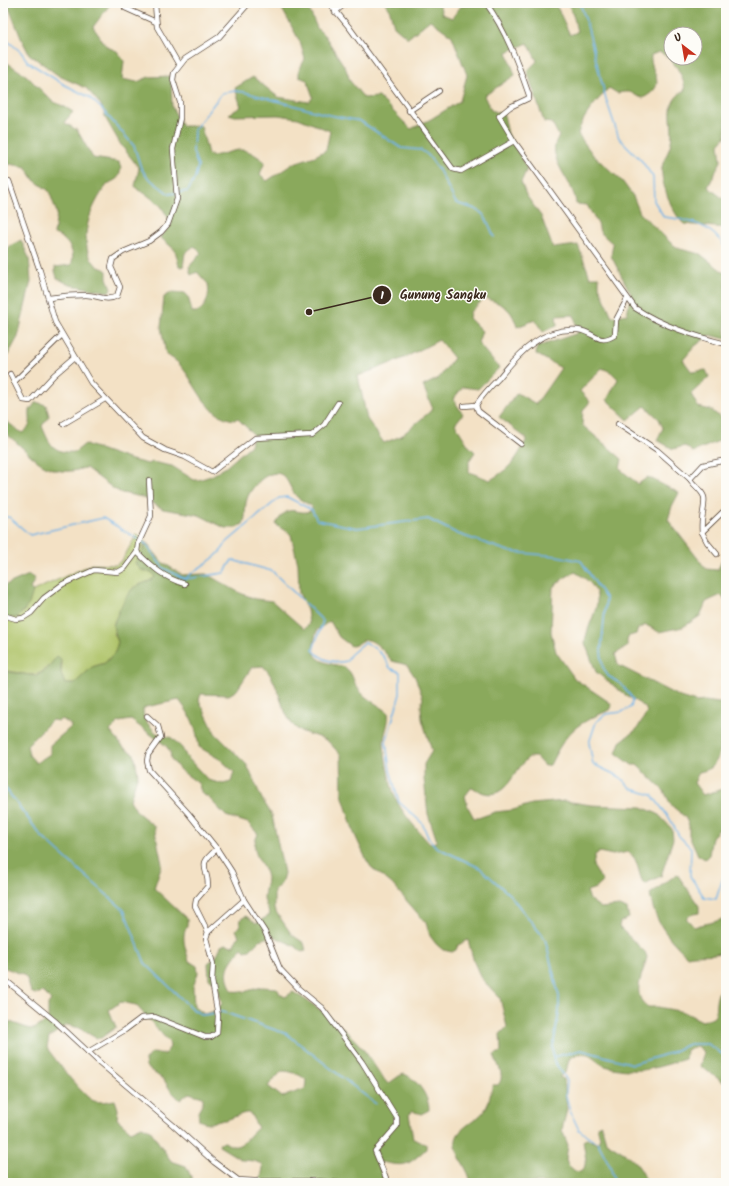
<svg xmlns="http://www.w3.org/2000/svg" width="729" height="1186" font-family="Kalam,sans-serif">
<rect width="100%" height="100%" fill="#fdfcf7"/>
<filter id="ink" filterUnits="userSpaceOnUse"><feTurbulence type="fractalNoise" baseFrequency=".025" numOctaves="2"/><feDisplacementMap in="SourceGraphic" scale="8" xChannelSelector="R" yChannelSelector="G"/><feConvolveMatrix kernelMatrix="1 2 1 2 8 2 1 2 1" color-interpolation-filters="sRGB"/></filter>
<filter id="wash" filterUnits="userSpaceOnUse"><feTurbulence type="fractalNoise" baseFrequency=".012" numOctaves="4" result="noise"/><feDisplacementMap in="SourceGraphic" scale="16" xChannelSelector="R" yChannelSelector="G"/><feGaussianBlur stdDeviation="0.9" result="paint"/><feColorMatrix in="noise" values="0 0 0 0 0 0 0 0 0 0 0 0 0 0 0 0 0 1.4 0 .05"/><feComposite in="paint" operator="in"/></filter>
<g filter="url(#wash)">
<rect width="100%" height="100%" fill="#f3e1c5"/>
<path fill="#aec368" stroke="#747643" d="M137,534L147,543L143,547L141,570L152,572L155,577L150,582L134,587L119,613L114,622V633L118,642L115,652L105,663L92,667L75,684H65L61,674L62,664L48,666C36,683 19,670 3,671V619L18,617L24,611L33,591L92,564L116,565L122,560Z"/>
<g fill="#8aa95c" stroke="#626a3d" fill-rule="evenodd">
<path d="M7,3H111L93,27L107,47L117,51L124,61L122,79L137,82L149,77L171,76L172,107L182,126H201L208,154L213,156C239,151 241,143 265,162L260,174L267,181L294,163L315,156L326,150L330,131L298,118L278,115L235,116L229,114L241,107L235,88L253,77L278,97L309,102L313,97L307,80L299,77V70L305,59L300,42L281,7L286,3H303L308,7L317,28L325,36L346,69L350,81L364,98L379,97L411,129L431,119L460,101L467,75L452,36L430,20L408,38L394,26L389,8L385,3H439L442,14L452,18L461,6L477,5L480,3H553L558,9L570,35L577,32L574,18L568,3H726V136L719,144L721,161L708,187L725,200L726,199V228L684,224C673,215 660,182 662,168C663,159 670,151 671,142C675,121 662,104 685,90C684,75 673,58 659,52L651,55C649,73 670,84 643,98C628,94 636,90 617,93L609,88C596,102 582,116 578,134L593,155L622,181L633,196L640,213L672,244L680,249L700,254L726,274V339L710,335L695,346L683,360L692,372L706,370L709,377L691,394L698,407L711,410L720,417L726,420V438L693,452L685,446L673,449L657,440L663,428L659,419L645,406L628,420L607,400L618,379L611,372L602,368L580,391L590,402L583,410L582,425L622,459L620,469L638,484L648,477L679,493L672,506L668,520L706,569L718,570L722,560L726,556V602L721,595L706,602L700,616L683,627L659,632L646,625L638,629L636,634L629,636L627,640V647L615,654L618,665L680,697L696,702L705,701L726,704V731L721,734C721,751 719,769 699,772L694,783L703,795L726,788V822L712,837L709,855L705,859L698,855L689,835V825L685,817L671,805L664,791L637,765H632L616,753L620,742L637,729L647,712L645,707L624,694L596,672L585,643C588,614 616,595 575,572L564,578L553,587L551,632L556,652L575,679L609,702L612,706L610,710C575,724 567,731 550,765L544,766L536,757H529C511,772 505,809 472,787L465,796L468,807L474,818H478L495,812L513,810L532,804L565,801L591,805L642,807L658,814L672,829L673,839L661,876L644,884C637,874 640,859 628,852L613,855L599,852L595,855L593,866L603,882L596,888L587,891L590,900L601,908L619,906L627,909L629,918L620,922L619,927L645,952L647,957C643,975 630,995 648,1007H658L684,1012L702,1021L713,1018L716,1014C714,1002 719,987 726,977V1084L700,1066L704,1052L697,1046L686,1050L685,1059C668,1064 647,1072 630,1070C622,1070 612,1068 605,1066C592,1060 587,1046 569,1059L566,1072L559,1077L564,1079L567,1109L562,1130L568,1145L566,1159L568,1165L575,1171L580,1172L584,1169L586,1160L583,1141L587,1138L597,1144L600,1138L597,1126L601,1124L606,1142C626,1154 639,1160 647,1183H471C469,1170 458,1159 456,1146C453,1127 478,1123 486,1108C490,1102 490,1092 493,1085H498C506,1076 497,1064 494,1055L501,1052L500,1034L507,1027L500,998L481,978L474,962L468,940L458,945L456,950L452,952L443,950L436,944L430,936L426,923L392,884L371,867L366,859L354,833L342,794L341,755C336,751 331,743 326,740C314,734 301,735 292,724C279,706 279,681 263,666L252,667L237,690L229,695L201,694L199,700L215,733L247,765L262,799L272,815L284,873L281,884L274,890V909L292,935L304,943L306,951L302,952L295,946L273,936L260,940L250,950L245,951L242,948C228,964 223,970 232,991L244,992L261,987L277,988L280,994L285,997L293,992C319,1008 343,1025 363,1049C372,1060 378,1073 388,1084L399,1076L404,1074C417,1079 429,1096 429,1110L421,1114L412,1111L409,1114L413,1139L426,1144V1149C407,1166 407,1167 381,1162L379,1168L386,1183H260L263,1168L262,1164L254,1161L242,1160L219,1146L220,1143L225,1142C240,1154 246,1137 258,1128L250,1113C239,1112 230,1122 219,1120C211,1124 207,1124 199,1120L198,1111L203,1102V1097L189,1093L180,1100L171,1091L164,1080L146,1067L145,1060L151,1053L165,1054L170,1047L169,1042L136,1005L121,1002L109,1010L116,1027L101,1038H96L79,1028L67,1025L49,1037L47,1048C55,1059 83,1097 94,1101C101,1103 108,1101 115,1100L118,1109L117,1119L131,1131L142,1126L150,1130L171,1161L186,1166L194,1183H3V1020C10,1021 29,1030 34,1029C39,1027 44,1022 48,1019V1004L51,1000L43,992L35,994L31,992L27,979L24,975L3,967V671L36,676L46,670L57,656L61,659V674L65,684H74L92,667L105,663L115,652L118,642L113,626C116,617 126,592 135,587C141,583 148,583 155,577L152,572L141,570L135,563L147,543L162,562L182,575L206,574L240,593L256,599L272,601L304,629L309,624L307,610L299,593L298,564L291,535C287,529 280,530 276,524C290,499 298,518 312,510L311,506C307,503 302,501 298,498C291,492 289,480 282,475C269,467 250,488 247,499C244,507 247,516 243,524L235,528H225L199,515L163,509L142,497L122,493L114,489L86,468C81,468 77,471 71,471C39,474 27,447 3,432V419L22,433C34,424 29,423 30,410L36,402L46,405L49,416L42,426C49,443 53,454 75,452L85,444L128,459L148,464L152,462L172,466L194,480H198L211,476L226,467L251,445L253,434L237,418L235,420C205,417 197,384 180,365C176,360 171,358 166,354L161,327L164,297L172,292L185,293L188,296L192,312H197C207,307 210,295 208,284L197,272L191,275L189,267L201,253L194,246L185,253L183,267L179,266L175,250L160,237L172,224L161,206L146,194L138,190L135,186L139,168L121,145L107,121L101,105L86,88L59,76L29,54L21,38ZM671,34H695V58H671ZM528,43L537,61L527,71L544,122L552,123L559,136C543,158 575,181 576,204L587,205L598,224L600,232L613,244L611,256L631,294L627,314L612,317L599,286V277H590L578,245L553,248L541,216L526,195L521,182L527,169L508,134L504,115L491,110L484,96L515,75L507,52ZM485,298C504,305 511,307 517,327L535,320L543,332L557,325L556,316L574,315L578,333L537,347L536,354L561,368L536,404L517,393L499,417L527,439C516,460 511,468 490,480L469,472V461L475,452L468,445L455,424L463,414L453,399L463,387L478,389L499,368L478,343L482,331L469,318L470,312ZM439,340L454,358L439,378L423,386L433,409L401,436L384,443L367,419L358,376L404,358ZM330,621L339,637L351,646C357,646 360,641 365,640C374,638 387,655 392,661L407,665L415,677L423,698L421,706L422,719L432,751L424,764V779L428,814L437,841L430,844C419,832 401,812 395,797C390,785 385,758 384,745C383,734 390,724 388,712C378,704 364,699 357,687C353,681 353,674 347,669C344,666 340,666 336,665C311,660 311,652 317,630ZM179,700C192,717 196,726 199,747L221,760L234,772L231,782L223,784L208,780L186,756L182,748L172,738L156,733L144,719L143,709L146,707ZM62,719L71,725V727L50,745V754L36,763L29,755L27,745L52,720L58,721ZM131,720L165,745L170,751L171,759L180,770L198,783L202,794L208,797L226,816L248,823L258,834C248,855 264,860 267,878C267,885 264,891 264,897C264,902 268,910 270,915L256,923L246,916L241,919L240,925L236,930L239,936L233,946L225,944L221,946L216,957L208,963L209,979L217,983L222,1004L214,1011L204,1014L194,1006L193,987L198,973L197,966L189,961C187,953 183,943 184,935C185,928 188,928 187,919L154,888L162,864L154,826L137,812L130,800L138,774L134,754L124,748L110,731L119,722ZM282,1071C290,1071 300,1074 306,1080L305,1089L282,1097L268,1086Z"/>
<path d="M3,60L27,76L52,101L65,107L73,112L65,121V123L77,130L93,158L119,162L121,169L119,176C116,181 111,181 107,185C91,205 75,243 96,265C99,268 104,268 107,271V278L111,288L109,292L70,285L57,278L55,271V267L71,265C77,251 66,238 54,234L57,213L49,191L34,180L26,167L9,164L3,167Z"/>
<polygon points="21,240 29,258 31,281 18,337 3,364 3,334 8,326 8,321 3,309 3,254 10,246"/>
<polygon points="29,575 35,579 30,589 33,591 29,604 18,617 3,619 3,586"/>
<path d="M677,874L699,906V913L690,915L686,918L694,927C705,923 716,923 726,917V951C712,957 701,953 687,956C667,937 654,921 650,894Z"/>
</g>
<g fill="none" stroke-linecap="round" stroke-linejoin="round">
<g stroke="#72b3e6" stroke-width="1.5">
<path d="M580,3L586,21L606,99L619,138L641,160L653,177L654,201L664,217C690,220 713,225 726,249"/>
<path d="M3,37L21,52L28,62L63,84L89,97L101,108L134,146L141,168L147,177L169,194L188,191L195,178L198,166L193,152L194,130L222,93L235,91L244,92L329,115L360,121L401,148L421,150L428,155L439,170L456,203C483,211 484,210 494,237"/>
<polyline points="3,517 9,517 30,535 103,518 138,539"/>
<path d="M141,541L146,544L163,568L185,579L224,573L232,560L272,571L323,621L313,650C322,660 333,664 347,661L350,655L364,643L374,647L384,657L390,668L400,672V694L386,742L390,770L399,802L422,823L428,837L436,847L480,868L510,895L545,939L559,996V1012L553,1047V1057L581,1050L633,1064L670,1053L689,1044H708L726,1057"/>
<path d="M185,579C198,566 219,559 226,543L279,498L287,497L312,510L317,520L357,528L428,519L458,534L511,552L557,556L581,561L606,599L601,651L603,667L608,676L621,684L633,699L631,707L622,712L606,714L596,722L589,743L593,764L620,777L632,789L652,795L670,819L679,836L691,848L690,876L704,897L716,899L726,869"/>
<polyline points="3,785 42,837 124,910 145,963 191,1008 202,1015 216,1013"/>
<polyline points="726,849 724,850 726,859"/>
<polyline points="219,1012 223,1012 287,1034 376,1104"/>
<polyline points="553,1057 554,1061 567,1080 566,1095 570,1111 579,1130 598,1143 610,1166 615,1183"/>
<polyline points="3,1179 9,1183"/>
</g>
</g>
</g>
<g filter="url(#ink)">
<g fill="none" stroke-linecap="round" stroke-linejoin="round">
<g stroke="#574537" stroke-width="6">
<g id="minor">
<path d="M329,3L349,27L453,169L461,171L514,141L635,308C662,326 695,336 726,344"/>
<path d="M486,3C506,31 518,63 529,95V98L510,107L499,116L514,141"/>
<polyline points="155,4 157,27 179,65"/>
<polyline points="125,8 156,22"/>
<polyline points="335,12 346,3"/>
<polyline points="409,111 439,91"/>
<polyline points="9,181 40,271 55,322 91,383 143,438 165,450 185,457 212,472 255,438 312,435 324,425 338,403"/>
<path d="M49,298C61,296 73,295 86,295C97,295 107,302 117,296L120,287L111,267L113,259L123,252L149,241L161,232L168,224L177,199L173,149L180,118V102L173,80L174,73L185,59L219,37L249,3"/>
<polyline points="10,374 23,400 30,401 54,375 75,357"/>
<polyline points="14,382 62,335"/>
<polyline points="476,405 478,411 521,444"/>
<path d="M464,406L476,405C482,396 490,387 498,379C519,353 542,327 578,330C595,332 598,346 615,335L616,320L627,299"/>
<polyline points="63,424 105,399"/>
<path d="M618,424L657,450L690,479C693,485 702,490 704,497C706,505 700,519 702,532L726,509"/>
<polyline points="690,479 703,465 726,460"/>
<polyline points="702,532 707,542 717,554"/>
<path d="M137,552C152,567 164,578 185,584"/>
<polyline points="3,615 16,619 23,618 31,613 44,598 63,584 94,570 118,572 125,568 137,552 138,544 151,516 149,480"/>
<polyline points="147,716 158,726 161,737 148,755 147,761 149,770 188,813 217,849 232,872 244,900 265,932 280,969 299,989 322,1008 362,1062 397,1118 397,1126 375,1151 388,1183"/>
<polyline points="208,932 244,900"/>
<polyline points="3,978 55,1021 100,1063 173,1125 214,1162 238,1180 254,1181 316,1181 340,1183"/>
<path d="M88,1052L125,1030L141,1018L155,1017L205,1037H211L217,1033L218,1016L212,981L213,964L206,938L208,932L195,906L196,900L208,886C208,866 196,866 217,849"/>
</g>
</g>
<use href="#minor" stroke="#fff" stroke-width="4.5"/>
</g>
</g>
<path fill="none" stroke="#3b2a1e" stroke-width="1.5" d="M309 312L382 295"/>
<g fill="#3b2a1e" stroke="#fdfcf7" stroke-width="1.5">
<circle cx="309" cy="312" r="4"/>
<circle cx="382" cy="295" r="10"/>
</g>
<g font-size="12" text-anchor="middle" font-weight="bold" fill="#fff">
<text x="382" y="299">1</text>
</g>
<g font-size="13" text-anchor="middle" font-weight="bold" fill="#3b2a1e" stroke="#fdfcf7" stroke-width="3" stroke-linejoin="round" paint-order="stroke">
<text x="443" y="299">Gunung Sangku</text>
</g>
<rect width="729" height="1186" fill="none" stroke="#fdfcf7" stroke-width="16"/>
<g transform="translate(683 46) rotate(329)"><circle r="19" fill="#fdfcf7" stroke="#afa8a0"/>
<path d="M0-3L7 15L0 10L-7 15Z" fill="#c8321e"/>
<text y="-6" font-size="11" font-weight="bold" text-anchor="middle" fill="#3b2a1e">U</text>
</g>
</svg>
